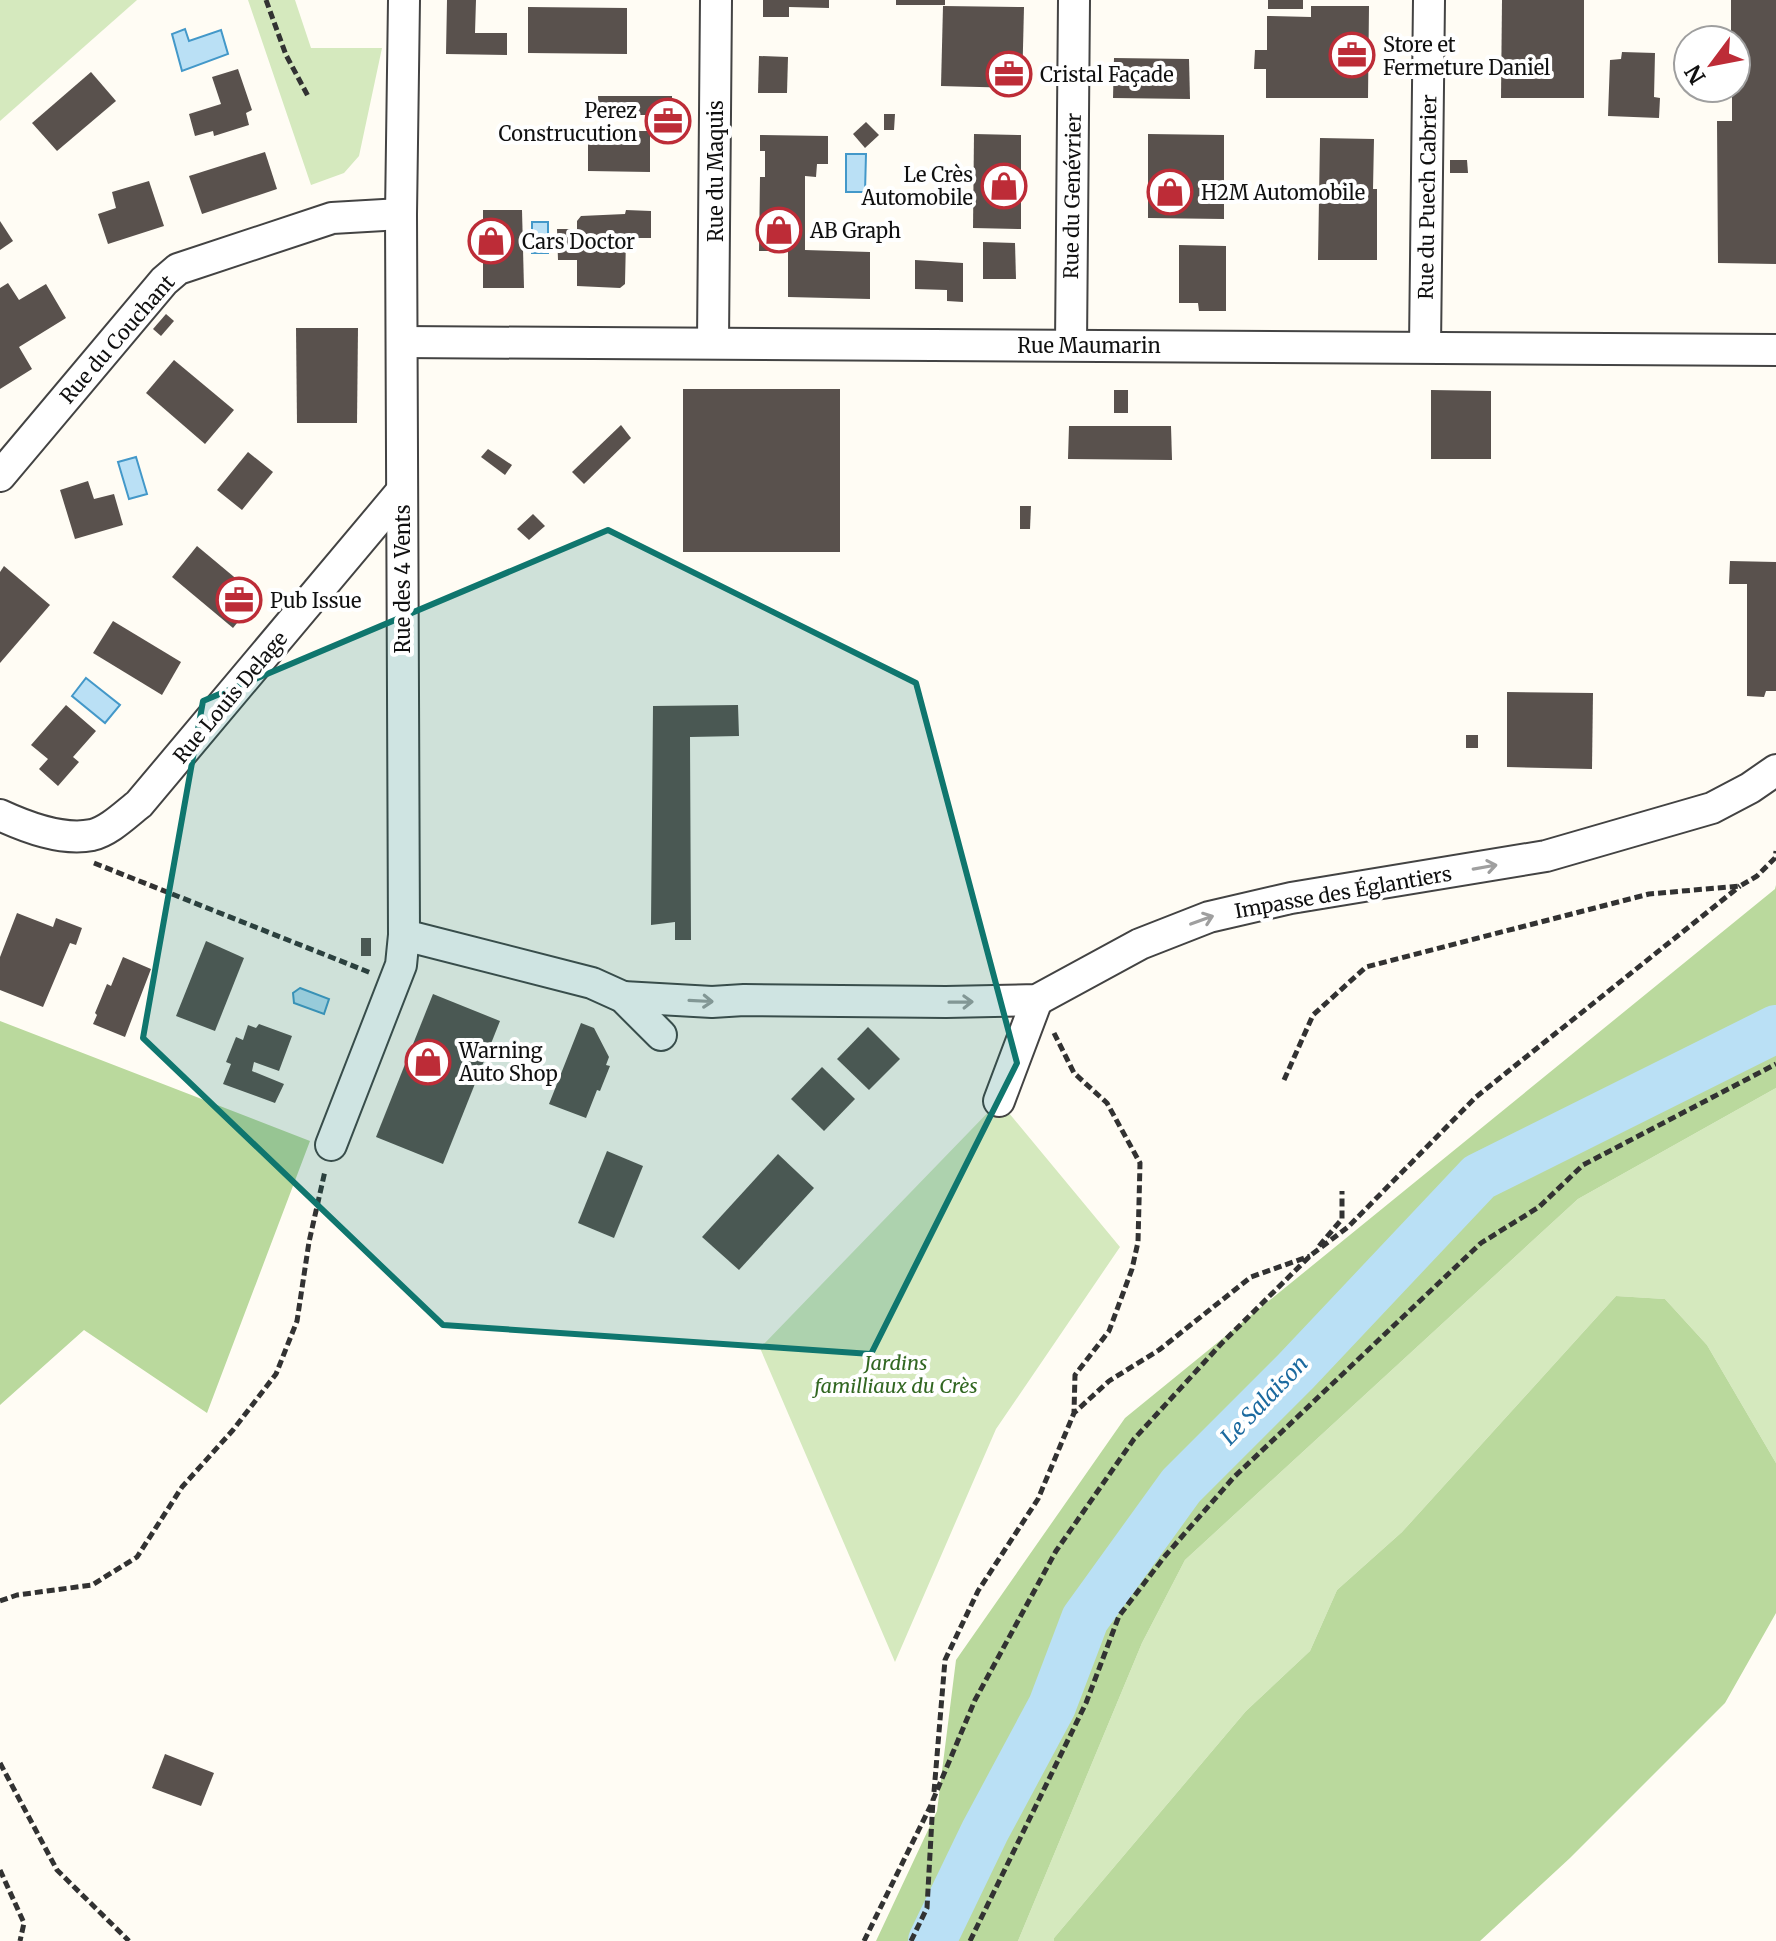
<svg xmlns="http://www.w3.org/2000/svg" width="1776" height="1941" font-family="Merriweather,serif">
<rect width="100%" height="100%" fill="#fffcf4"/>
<g fill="#d5e9be">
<polygon points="0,0 137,0 0,121"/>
<polygon points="248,0 295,0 311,48 382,48 359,156 344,173 311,185"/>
<polygon points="1776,1088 1776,1463 1707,1345 1665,1299 1616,1296 1402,1532 1337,1590 1310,1651 1246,1711 1054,1938 1054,1941 1018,1941 1142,1643 1185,1560 1578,1199"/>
<polygon points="999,1101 1120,1247 996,1429 895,1662 760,1348"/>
</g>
<g fill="#bad99d">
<polygon points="1776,885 1776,1088 1578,1199 1185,1560 1142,1643 1018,1941 876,1941 937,1811 956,1660 1125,1418 1775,889"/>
<polygon points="0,1021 310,1141 207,1413 84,1330 0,1405"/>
<polygon points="1616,1296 1665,1299 1707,1345 1776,1463 1776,1613 1725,1703 1570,1858 1480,1941 1054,1941 1054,1938 1246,1711 1310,1651 1337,1590 1402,1532"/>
</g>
<g fill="#bae0f5" stroke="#4398c9" stroke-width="2">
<polygon points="185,29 189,41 221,30 228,54 182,71 172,34"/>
<polygon points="846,154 866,154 865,192 846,192"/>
<rect x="532" y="222" width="16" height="31"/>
<polygon points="136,457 147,494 129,499 118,462"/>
<polygon points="86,678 120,705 105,723 72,696"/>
<polygon points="300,988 329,999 324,1014 294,1003 293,993"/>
</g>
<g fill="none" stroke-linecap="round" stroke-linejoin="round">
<polyline stroke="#bae0f5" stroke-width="48" points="932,1941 985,1831 1052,1706 1085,1619 1181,1486 1296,1371 1479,1177 1776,1029"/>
</g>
<g fill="#59514d">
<polygon points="447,0 476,0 475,33 507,33 507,55 446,54"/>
<polygon points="763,0 829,0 829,8 789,7 789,17 763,17"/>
<rect x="896" y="0" width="49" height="5"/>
<rect x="1268" y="0" width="35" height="9"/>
<polygon points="1502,0 1584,0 1584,98 1501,98"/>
<polygon points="1731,0 1776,0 1776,264 1718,263 1717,121 1732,121 1732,88 1736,88 1736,40 1731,40"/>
<polygon points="943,6 1024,7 1022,88 941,86"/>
<polygon points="1311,6 1369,6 1368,98 1266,98 1266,69 1254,69 1255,50 1267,50 1267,16 1311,17"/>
<polygon points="528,7 627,8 627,54 528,53"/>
<polygon points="1622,52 1655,53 1654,97 1660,98 1659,118 1608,116 1610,60 1621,59"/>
<polygon points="759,56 788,57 787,93 758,93"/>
<polygon points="1114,58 1189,59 1190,99 1113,98"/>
<polygon points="238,69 252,110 246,113 249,125 214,136 213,131 195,136 189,114 221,104 212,77"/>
<polygon points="91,72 116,101 57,151 32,123"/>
<polygon points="598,96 672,96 673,131 650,131 650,172 588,171 588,131 650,131 650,115 599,115"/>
<polygon points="884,114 895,114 894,130 884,130"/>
<polygon points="866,122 879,135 865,148 853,134"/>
<polygon points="974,134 1021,135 1021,229 973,228"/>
<polygon points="1148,134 1224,135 1224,219 1148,218"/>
<polygon points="760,135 828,136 828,164 817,164 816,177 805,176 805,250 870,252 870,299 788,297 788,251 759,251 760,177 765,177 765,151 760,151"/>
<polygon points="1320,138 1374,139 1373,189 1377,189 1377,260 1318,260"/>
<polygon points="265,152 277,189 202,214 189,176"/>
<polygon points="1450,160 1467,160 1468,173 1450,173"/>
<polygon points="149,181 164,226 108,244 98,214 116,208 112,192"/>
<polygon points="483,210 522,210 524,288 483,288"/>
<polygon points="626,210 651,211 651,238 626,238 625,284 620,288 577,286 577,260 558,260 557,229 577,229 577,221 581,216 625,214"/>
<polygon points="0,221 13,241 0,250"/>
<polygon points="983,242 1015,243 1016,279 983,279"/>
<polygon points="1179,245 1226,246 1226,311 1199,311 1198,303 1179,303"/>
<polygon points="915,260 963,263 963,302 947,301 947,290 915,289"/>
<polygon points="8,283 19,300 46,284 66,318 19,347 32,369 0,389 0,288"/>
<polygon points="166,314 174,321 161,336 153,329"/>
<polygon points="296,328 358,328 357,423 297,423"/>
<polygon points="174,360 234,410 205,444 146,393"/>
<rect x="683" y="389" width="157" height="163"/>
<rect x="1114" y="390" width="14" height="23"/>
<polygon points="1431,390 1491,391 1491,459 1431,459"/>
<polygon points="621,425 631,438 584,484 572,472"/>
<polygon points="1069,426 1171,426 1172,460 1068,459"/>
<polygon points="488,449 512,465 505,475 481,457"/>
<polygon points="248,452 273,472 242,510 217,490"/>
<polygon points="88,481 94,499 114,494 123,525 75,539 60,490"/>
<polygon points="1020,506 1031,506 1030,529 1020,529"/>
<polygon points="533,514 545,526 529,540 517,529"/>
<polygon points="197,546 258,597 233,628 172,577"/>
<polygon points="1730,561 1776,562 1776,691 1766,691 1764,697 1747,696 1747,584 1729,584"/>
<polygon points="4,566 50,605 0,663 0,572"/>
<polygon points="113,621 181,662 162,695 93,653"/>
<polygon points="1507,692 1593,693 1592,769 1507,767"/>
<polygon points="66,705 96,731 73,757 79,762 58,786 39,769 48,759 31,745"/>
<polygon points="738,705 739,736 690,737 691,940 675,940 675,922 651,925 653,706"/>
<rect x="1466" y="735" width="12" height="13"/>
<polygon points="17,913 53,927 56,918 82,928 76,945 70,943 43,1007 0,990 0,957"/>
<rect x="361" y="938" width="10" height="18"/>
<polygon points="206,941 244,958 215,1031 176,1016"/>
<polygon points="123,957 151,969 125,1037 93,1024 97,1015 95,1013 107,984 111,986"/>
<polygon points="433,994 500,1021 443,1164 376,1137"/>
<polygon points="581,1023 594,1028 609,1057 606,1065 610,1066 600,1091 597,1090 586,1118 549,1104"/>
<polygon points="259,1024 292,1036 279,1071 254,1062 252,1071 284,1084 275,1103 223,1084 231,1064 226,1062 236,1037 243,1040 248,1025 256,1028"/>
<polygon points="868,1027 900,1059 869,1090 837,1059"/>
<polygon points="822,1067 855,1099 824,1131 791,1099"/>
<polygon points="607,1151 643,1166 614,1238 578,1223"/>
<polygon points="778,1154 814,1188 739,1270 702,1237"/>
<polygon points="165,1754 214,1773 201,1806 152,1788"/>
</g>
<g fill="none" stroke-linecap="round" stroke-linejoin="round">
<g stroke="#434343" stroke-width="34">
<g id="minor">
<polyline points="402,342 1776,350"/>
<polyline points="713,342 716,0"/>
<polyline points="1071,345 1074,0"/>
<polyline points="1425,347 1429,0"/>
<polyline points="0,476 164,281 178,269 332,218 401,214"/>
<path d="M0,815C26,827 62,841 92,835C109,831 125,815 139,804L401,492"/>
<polyline points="404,935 592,983 623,997 661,1035"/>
<polyline points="623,997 712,1002 744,1000 946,1002 1037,1000 1140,944 1209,917 1291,898 1546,856 1712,808 1750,788 1776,770"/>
<polyline points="999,1101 1037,1000"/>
<polyline points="331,1145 401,965 404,935 401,214 404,0"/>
</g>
</g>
<g stroke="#323232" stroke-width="5" stroke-dasharray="8 4" stroke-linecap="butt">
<polyline points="266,0 286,55 309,98"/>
<polyline points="94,863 371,973"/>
<polyline points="1054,1033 1074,1073 1107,1103 1140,1163 1138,1242 1132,1269 1109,1331 1075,1375 1074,1412"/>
<polyline points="1284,1080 1313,1015 1366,967 1649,894 1740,886 1757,876 1775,858 1776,851"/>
<polyline points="1319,1246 1342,1219 1342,1191"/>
<polyline points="0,1601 17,1595 92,1585 137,1557 182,1487 233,1430 276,1374 297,1321 309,1242 325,1171"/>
<polyline points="0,1763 57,1870 129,1941"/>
<polyline points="934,1792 945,1660 978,1591 1038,1499 1074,1413 1109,1381 1159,1350 1251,1277 1310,1256"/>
<polyline points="0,1870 24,1923 20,1941"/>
<polyline points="864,1941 931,1805"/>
<polyline points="911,1941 927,1908 933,1800 975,1700 1056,1551 1134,1439 1221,1344 1311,1255 1348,1227 1476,1097 1740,886"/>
<polyline points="970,1941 1086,1703 1119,1616 1165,1556 1234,1477 1481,1243 1539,1207 1583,1165 1776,1064"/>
</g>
<use href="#minor" stroke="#fff" stroke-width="30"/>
</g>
<defs><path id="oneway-shaft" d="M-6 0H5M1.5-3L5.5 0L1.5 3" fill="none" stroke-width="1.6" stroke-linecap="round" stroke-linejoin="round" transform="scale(2)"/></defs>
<g stroke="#9f9f9f">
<use href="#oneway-shaft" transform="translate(1485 867) rotate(-10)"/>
<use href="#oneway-shaft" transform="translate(1202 920) rotate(-20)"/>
<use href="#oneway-shaft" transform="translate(701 1001) rotate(3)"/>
<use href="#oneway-shaft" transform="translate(961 1002) rotate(-1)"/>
</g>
<path fill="#0f766e" fill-opacity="0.2" stroke="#0f766e" stroke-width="6" stroke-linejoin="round" d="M608,530L916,683L1017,1063L871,1354L443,1325L143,1038L203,701Z"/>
<defs>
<g id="office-ring" transform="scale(2.3)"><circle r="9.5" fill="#fff" stroke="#bd2c37" stroke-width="1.5"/><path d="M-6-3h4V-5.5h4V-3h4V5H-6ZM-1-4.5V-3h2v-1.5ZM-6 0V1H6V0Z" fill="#bd2c37"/></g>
<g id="shop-ring" transform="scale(2.3)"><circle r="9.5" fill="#fff" stroke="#bd2c37" stroke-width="1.5"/><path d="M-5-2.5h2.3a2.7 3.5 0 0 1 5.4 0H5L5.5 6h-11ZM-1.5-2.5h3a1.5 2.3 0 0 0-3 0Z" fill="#bd2c37"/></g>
</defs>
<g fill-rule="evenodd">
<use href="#office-ring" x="1352" y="55"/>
<use href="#office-ring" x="1009" y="74"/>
<use href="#office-ring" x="668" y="121"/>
<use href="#shop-ring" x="1004" y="186"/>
<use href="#shop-ring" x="1170" y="192"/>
<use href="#shop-ring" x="779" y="230"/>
<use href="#shop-ring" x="491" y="241"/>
<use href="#office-ring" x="239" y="600"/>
<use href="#shop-ring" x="428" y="1062"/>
</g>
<g text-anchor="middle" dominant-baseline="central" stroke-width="8" stroke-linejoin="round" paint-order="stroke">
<g font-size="20" fill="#101010" stroke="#fff" text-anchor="start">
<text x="1383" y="44">Store et<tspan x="1383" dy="23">Fermeture Daniel</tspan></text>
<text x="1040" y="74">Cristal Façade</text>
<text x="637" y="110" text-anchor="end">Perez<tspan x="637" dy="23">Construcution</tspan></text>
<text x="973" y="174" text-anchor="end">Le Crès<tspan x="973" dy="23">Automobile</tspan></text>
<text x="1201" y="192">H2M Automobile</text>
<text x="810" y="230">AB Graph</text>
<text x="522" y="241">Cars Doctor</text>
<text x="270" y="600">Pub Issue</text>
<text x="459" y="1050">Warning<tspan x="459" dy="23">Auto Shop</tspan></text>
</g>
<g font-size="20" fill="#101010" stroke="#fff">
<text transform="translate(715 171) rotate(-90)">Rue du Maquis</text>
<text transform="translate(1072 196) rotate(-89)">Rue du Genévrier</text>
<text transform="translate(1427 197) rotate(-89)">Rue du Puech Cabrier</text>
<text transform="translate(117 339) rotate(-49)">Rue du Couchant</text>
<text x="1089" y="345">Rue Maumarin</text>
<text transform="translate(402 579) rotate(-90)">Rue des 4 Vents</text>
<text transform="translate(230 697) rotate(-50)">Rue Louis Delage</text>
<text transform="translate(1343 892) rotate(-10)">Impasse des Églantiers</text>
</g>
<g font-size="20" font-style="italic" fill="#326722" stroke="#fff">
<text x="896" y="1362">Jardins<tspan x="896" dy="23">familliaux du Crès</tspan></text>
</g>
<g font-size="22" font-style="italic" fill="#1c6a9f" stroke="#fff">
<text transform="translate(1264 1400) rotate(-46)">Le Salaison</text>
</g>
</g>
<g transform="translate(1712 64) rotate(238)"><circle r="38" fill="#ffffff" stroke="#9f9f9f" stroke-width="2"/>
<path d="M0-6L14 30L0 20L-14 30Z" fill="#bd2c37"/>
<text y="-12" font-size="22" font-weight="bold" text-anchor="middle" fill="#101010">N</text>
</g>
</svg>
